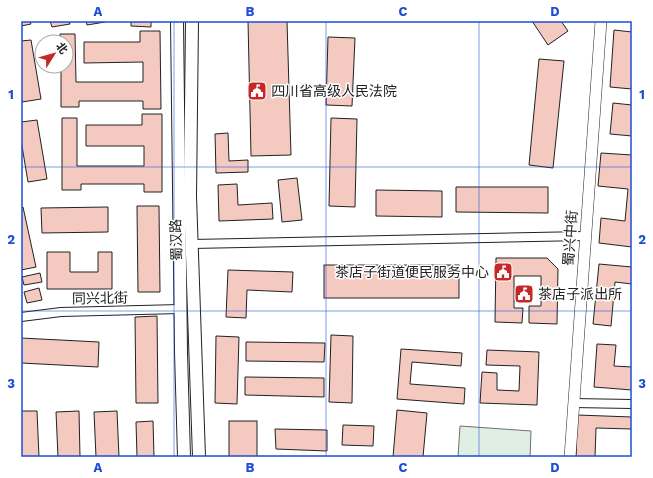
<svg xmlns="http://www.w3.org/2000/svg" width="653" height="478" font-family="'Work Sans','Noto Sans SC',sans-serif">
<rect width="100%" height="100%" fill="#fff"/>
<polygon fill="#e0efe3" stroke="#6f6f6f" points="460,426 531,431 530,457 458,457"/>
<g fill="#f3c9c0" stroke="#222">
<polygon points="21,21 30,21 31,24 21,26"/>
<polygon points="50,21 69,21 70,24 52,27"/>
<polygon points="86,21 105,21 105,22 87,25"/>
<polygon points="131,21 151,21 151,27 131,26"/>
<polygon points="248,21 287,21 291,155 251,156"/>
<polygon points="532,21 561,21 568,31 548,45"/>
<polygon points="614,30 632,32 632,89 610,87"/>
<polygon points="140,31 160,31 161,109 143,109 143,101 79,101 79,107 61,107 61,66 66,66 66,42 60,42 60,34 75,34 76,82 143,82 143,62 84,63 84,42 140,42"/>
<polygon points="328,37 355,38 352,106 326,105"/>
<polygon points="31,40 41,99 22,102 21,96 21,41"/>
<polygon points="539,59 564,61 553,168 529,165"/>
<polygon points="613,103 632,105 632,136 610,134"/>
<polygon points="142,114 162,114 162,192 144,192 144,184 81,184 81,190 62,190 62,118 77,118 77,166 144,166 144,146 86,146 86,125 142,125"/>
<polygon points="331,118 357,119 355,207 329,206"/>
<polygon points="37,120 47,179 28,182 21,140 21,122"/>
<polygon points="228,133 229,161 248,160 248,172 216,173 215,134"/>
<polygon points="601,153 632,155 632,247 599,243 601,218 625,221 628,189 598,186"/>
<polygon points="297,178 302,220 282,222 278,180"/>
<polygon points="237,184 238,205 272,203 273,219 219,221 218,185"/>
<polygon points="456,187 548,187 548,213 456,212"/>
<polygon points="376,190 442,191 442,217 376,216"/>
<polygon points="137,206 159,206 160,292 138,292"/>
<polygon points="23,207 36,267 21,270 21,208"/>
<polygon points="108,207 108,232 42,233 41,208"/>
<polygon points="47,252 70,252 70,272 98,272 98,252 112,252 112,289 47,289"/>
<polygon points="496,258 547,258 558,269 557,324 529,323 529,306 541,306 541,276 514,276 514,308 523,308 522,323 495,322"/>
<polygon points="599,264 632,267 632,284 615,282 611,326 593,324"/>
<rect x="324" y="265" width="135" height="33"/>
<polygon points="228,270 293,272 292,292 247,290 246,318 226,317"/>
<polygon points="40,273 42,282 24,285 22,277"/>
<polygon points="39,288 42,300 27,303 24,292"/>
<polygon points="157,316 158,403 136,403 135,317"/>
<polygon points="331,335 353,336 352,403 329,402"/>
<polygon points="216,336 239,337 237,404 215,403"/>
<polygon points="21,338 99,342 98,367 21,363"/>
<polygon points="246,342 325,343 324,362 246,361"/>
<polygon points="597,344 616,345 614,366 632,367 632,390 594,387"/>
<polygon points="401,349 462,353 461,366 412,362 410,384 465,388 464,404 397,399"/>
<polygon points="487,350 539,352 537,405 480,403 482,372 497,373 497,390 519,391 520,366 486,365"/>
<polygon points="245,377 324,378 324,397 245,395"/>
<polygon points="397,410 427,413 423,457 393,457"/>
<polygon points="21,411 37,411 39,457 21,457"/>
<polygon points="79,411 80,457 58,457 56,412"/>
<polygon points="117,411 119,457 96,457 94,412"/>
<polygon points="577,415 632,417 632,429 596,428 595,457 576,457"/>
<polygon points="153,421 154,457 137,457 136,422"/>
<rect x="229" y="421" width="28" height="36"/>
<polygon points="343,425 374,426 373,446 342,445"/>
<polygon points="275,429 327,430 327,451 276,449"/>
</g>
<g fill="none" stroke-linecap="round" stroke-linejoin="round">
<g stroke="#222" stroke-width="10">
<g id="street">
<polyline points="191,244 585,236"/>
<polyline points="21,317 61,312 180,309"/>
<polyline points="573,403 632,404"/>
</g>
</g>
<g stroke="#222" stroke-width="12">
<polyline id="secondary" points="570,457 601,21"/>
</g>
<g stroke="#222" stroke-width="14">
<g id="primary">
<polyline points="177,21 181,352 184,457"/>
<polyline points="192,21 190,196 199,457"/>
</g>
</g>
<use href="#street" stroke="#fff" stroke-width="8"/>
<use href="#secondary" stroke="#fff" stroke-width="11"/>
<use href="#primary" stroke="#fff" stroke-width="12"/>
</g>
<path fill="none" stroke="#1d4ed8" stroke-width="1" stroke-opacity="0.55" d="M174,21V457M326,21V457M479,21V457M21,167H632M21,311H632"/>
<defs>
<g id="civic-square" transform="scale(1)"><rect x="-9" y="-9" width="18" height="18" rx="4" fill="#c62828" stroke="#fff"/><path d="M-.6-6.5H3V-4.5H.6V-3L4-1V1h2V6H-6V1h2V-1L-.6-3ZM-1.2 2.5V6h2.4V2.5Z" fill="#fff"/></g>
</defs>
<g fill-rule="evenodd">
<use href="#civic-square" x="257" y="91"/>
<use href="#civic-square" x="503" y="272"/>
<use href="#civic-square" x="524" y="294"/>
</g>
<g text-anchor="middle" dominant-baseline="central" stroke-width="3" stroke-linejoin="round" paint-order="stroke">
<g font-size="14" fill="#222" stroke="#fff" text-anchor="start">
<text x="271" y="91">四川省高级人民法院</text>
<text x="489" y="272" text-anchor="end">茶店子街道便民服务中心</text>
<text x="538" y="294">茶店子派出所</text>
</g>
<g font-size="14" fill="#222" stroke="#fff">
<text transform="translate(570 238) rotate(-86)">蜀兴中街</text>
<text transform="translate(176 240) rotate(-92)">蜀汉路</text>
<text transform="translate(100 298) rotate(-1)">同兴北街</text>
</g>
</g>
<rect width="653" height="478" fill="none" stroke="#ffffff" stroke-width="44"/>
<g transform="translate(54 54) rotate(53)"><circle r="19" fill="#ffffff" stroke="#a7a7a7"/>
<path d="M0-3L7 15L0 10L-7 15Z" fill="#c62828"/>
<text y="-6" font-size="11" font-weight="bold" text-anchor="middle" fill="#222222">北</text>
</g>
<rect x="22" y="22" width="609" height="434" fill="none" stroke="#1d4ed8" stroke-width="1.5"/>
<g font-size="13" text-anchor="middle" font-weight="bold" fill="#1d4ed8">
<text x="98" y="16">A</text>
<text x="250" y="16">B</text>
<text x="403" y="16">C</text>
<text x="555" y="16">D</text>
<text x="11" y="99">1</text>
<text x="642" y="99">1</text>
<text x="11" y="244">2</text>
<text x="642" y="244">2</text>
<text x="11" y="388">3</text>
<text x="642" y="388">3</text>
<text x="98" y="472">A</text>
<text x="250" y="472">B</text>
<text x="403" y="472">C</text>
<text x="555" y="472">D</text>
</g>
</svg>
